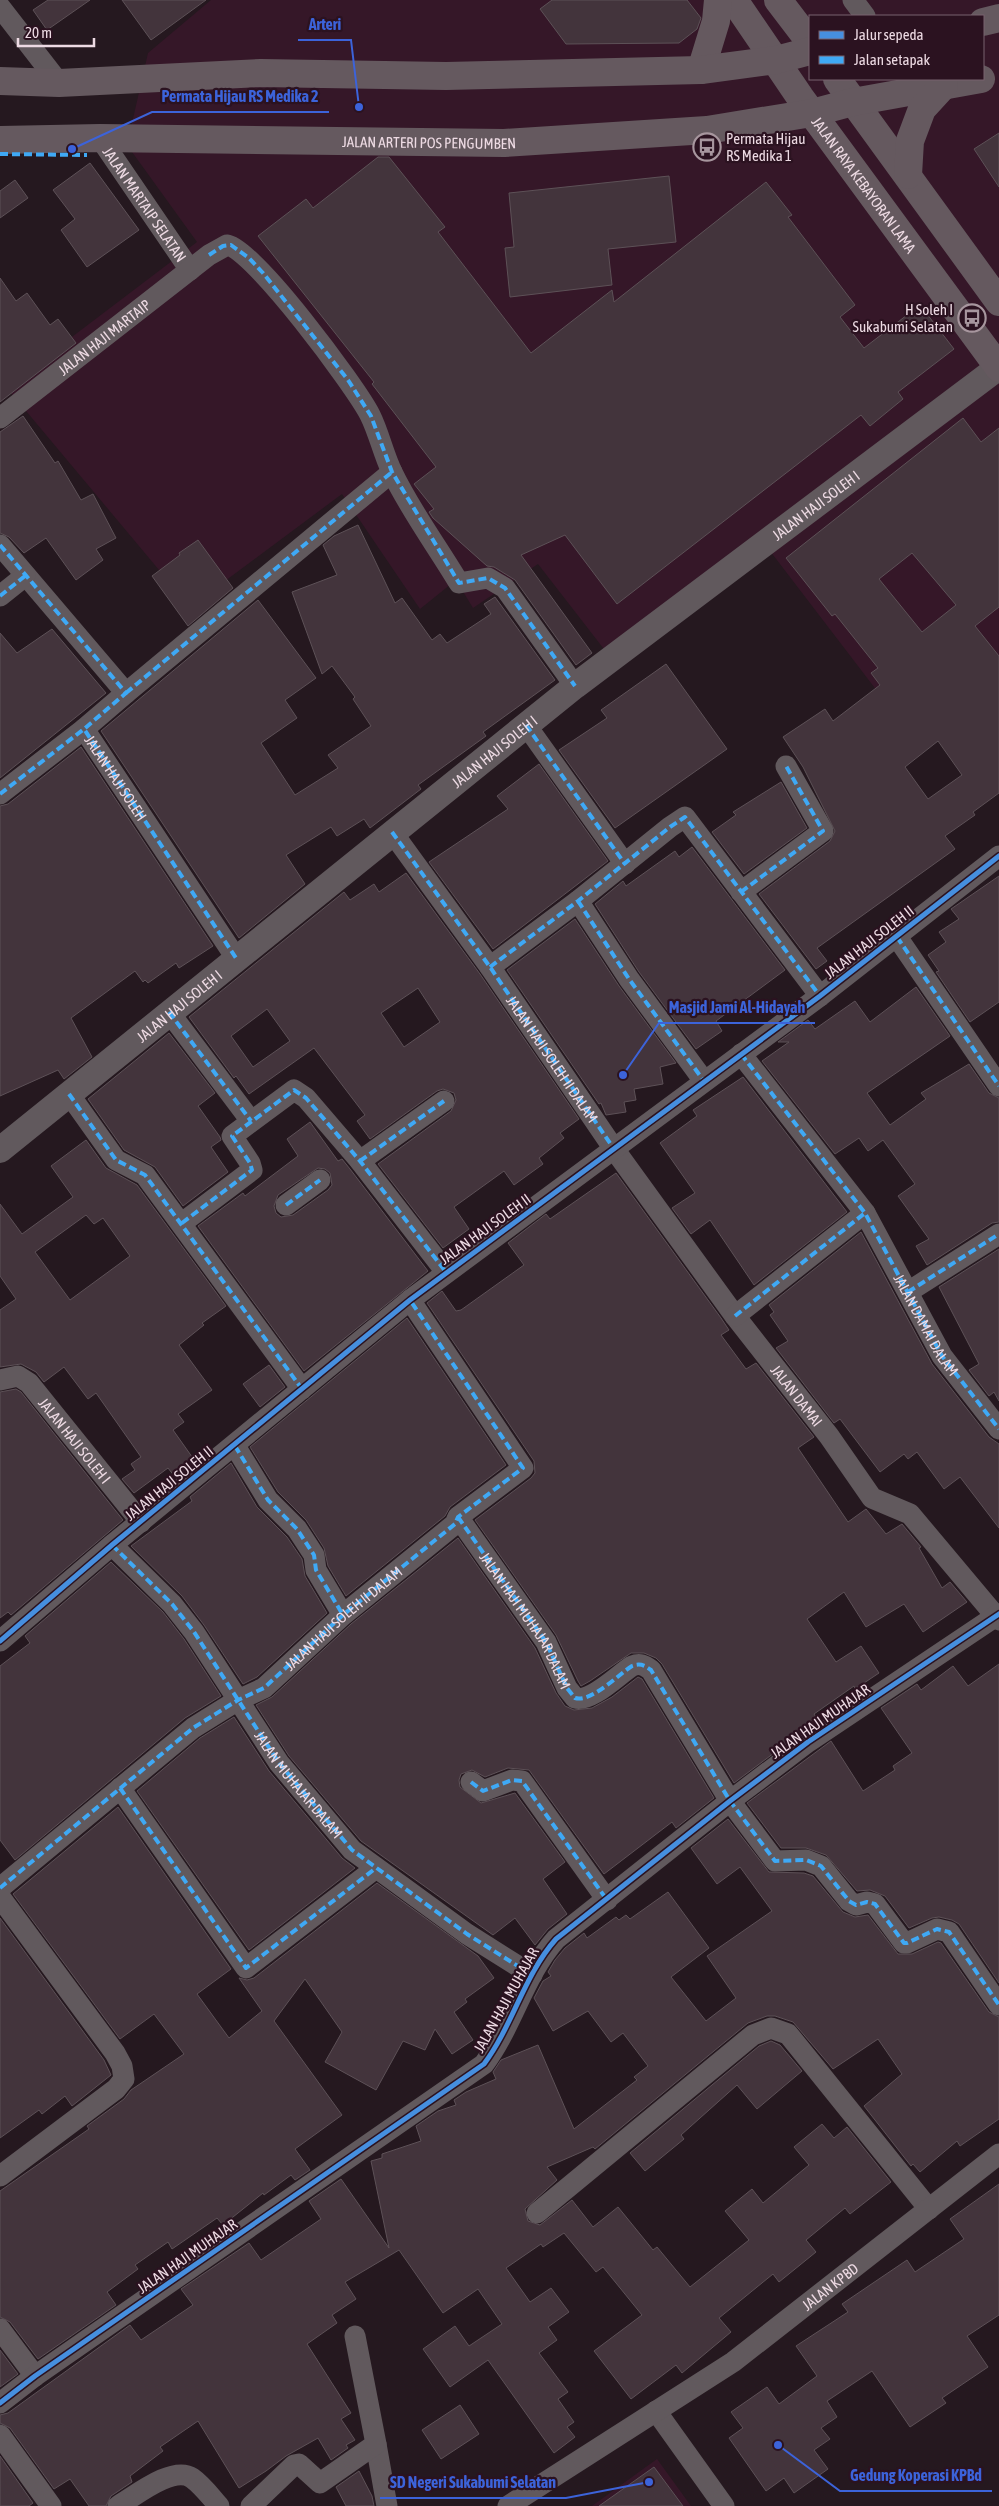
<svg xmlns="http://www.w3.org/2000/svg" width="999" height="2506" font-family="'Asap Condensed',sans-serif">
<rect width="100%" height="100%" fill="#25181f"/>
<g fill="#351728" fill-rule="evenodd">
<path d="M211,0H999V695L923,751L760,538L607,653L538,564L473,608L456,580L420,609L342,494L190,607L6,387L197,242L127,145L148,53ZM810,16H983V79H810Z"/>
<polygon points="657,2459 691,2506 592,2506"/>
</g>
<g fill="#43343c" stroke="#5d5157" fill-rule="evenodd">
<polygon points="48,0 90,0 47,30 33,10"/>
<polygon points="122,0 206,0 151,40"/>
<polygon points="552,0 687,0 701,18 697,29 679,43 566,44 540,9"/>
<polygon points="999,133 999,187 974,149"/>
<polygon points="378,157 389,157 445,227 438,232 531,353 612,290 614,302 766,182 792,215 788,217 855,305 840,317 864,348 920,305 954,349 898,392 903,399 870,426 861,415 617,604 565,535 521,555 592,653 576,665 515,580 494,567 487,566 433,518 429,512 434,509 414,484 436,467 372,384 374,382 258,236 306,199 313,208"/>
<polygon points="90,163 139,230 87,267 61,230 75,219 53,190"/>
<polygon points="669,176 676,242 608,249 612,285 510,297 505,248 514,247 509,193"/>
<polygon points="15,180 28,198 0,218 0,191"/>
<polygon points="0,278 16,301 27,293 50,325 58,319 76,343 0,402"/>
<polygon points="23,416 55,463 58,461 81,500 93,494 116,538 96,549 103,560 76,580 46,538 24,553 9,537 0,533 0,432"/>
<path d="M963,418L981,442L999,428V607L975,626L999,656V793L973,812L975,815L945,836L955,849L817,948L827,961L816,969L759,894L830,841L835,831L803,767L783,737L825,709L833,721L880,685L871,673L878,668L835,614L832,616L786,558ZM912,553L956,605L922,632L879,579ZM938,741L962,775L928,799L905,767Z"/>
<polygon points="358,525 395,603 402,598 432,640 440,634 447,643 491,614 484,604 495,597 555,680 483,732 486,736 418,785 421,789 370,828 364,819 337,836 331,827 286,855 305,884 239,938 101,731 258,600 316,678 285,700 297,718 261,743 295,795 338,768 328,755 371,726 353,699 355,697 332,666 322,674 292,592 337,575 323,545 334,536"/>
<polygon points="198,540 233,588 188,626 152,576 180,555 179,553"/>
<polygon points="52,629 106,693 0,778 0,633 17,653"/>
<polygon points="666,664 727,749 615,828 559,750 607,718 601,710"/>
<polygon points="81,747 213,946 179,968 176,963 148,983 145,980 143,982 135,971 71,1018 92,1057 64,1079 58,1070 0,1096 0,806 8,804"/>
<polygon points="539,764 608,861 493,949 429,862 508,809 497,796"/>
<polygon points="781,782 807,828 744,874 712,832 736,815 733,812"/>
<polygon points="692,847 785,970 716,1021 722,1031 696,1049 639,972 595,904 623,881 626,886 675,851 679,857"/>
<path d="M406,873L480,974L579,1119L560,1133L564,1138L539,1158L543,1164L514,1185L504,1171L454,1207L469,1229L443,1248L378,1164L451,1111L456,1100L454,1093L443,1089L437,1091L370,1139L357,1121L365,1115L314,1048L249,1094L236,1076L234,1078L189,1017L344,892L350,900L374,884L379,892ZM418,988L440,1022L404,1047L381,1013ZM267,1009L290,1041L253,1067L231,1036Z"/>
<polygon points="999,876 999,1002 970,1022 936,972 939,971 928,955 946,942 939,932 959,919 951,909"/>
<polygon points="575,919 619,986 676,1063 660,1067 663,1084 634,1089 636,1100 624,1102 626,1112 606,1115 601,1103 599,1104 507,970"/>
<polygon points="916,987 950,1036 867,1093 890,1125 926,1099 921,1093 969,1064 989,1093 999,1098 999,1222 992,1223 927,1265 916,1246 929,1239 898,1196 915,1184 883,1140 868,1151 859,1138 835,1154 762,1061 789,1042 778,1042 808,1020 815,1029 855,1001 870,1022"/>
<polygon points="169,1033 215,1093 198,1106 220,1137 221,1140 211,1147 228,1172 183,1206 155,1167 124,1150 88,1099"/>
<polygon points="743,1077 847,1212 754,1285 710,1220 691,1234 672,1208 695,1193 660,1143 697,1116 693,1110"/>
<path d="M310,1122L338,1161L342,1159L350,1169L428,1271L304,1371L198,1226L243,1193L245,1196L298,1156L287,1139ZM318,1168L325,1169L330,1173L332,1185L328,1190L293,1215L281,1217L276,1213L274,1206L278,1195Z"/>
<path d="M86,1140L106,1168L137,1185L226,1306L202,1323L204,1325L179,1345L212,1390L178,1414L184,1422L173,1430L195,1461L175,1477L168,1468L134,1493L122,1479L135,1470L131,1464L141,1457L96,1393L88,1399L64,1367L44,1382L36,1372L21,1364L0,1367V1310L16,1299L0,1276V1204L22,1234L73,1197L51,1166ZM86,1215L94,1224L103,1218L130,1256L70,1300L35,1252Z"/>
<polygon points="616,1173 721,1318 729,1330 721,1335 746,1369 756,1363 814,1437 798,1448 848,1522 866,1509 886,1534 902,1524 921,1547 919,1548 942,1588 950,1582 967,1602 923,1632 904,1604 866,1627 844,1592 807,1619 836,1662 861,1646 879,1673 855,1689 854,1686 814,1714 818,1720 734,1783 662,1664 656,1658 644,1653 631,1653 590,1681 581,1686 578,1681 556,1635 475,1520 531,1478 535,1473 534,1461 427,1303 442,1291 456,1311 461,1310 524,1265 508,1243 546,1214 550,1219"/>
<polygon points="861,1232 932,1364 989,1437 999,1444 999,1528 960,1477 944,1489 917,1452 908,1459 904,1454 880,1472 840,1419 834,1423 776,1348 788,1341 770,1315 774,1312 769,1305"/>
<polygon points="999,1249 999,1401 994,1392 989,1396 969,1370 979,1364 939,1287"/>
<polygon points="407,1318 506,1465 450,1507 445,1516 346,1596 328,1566 324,1548 306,1520 278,1492 250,1447"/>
<polygon points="269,1365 285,1387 260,1407 243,1384"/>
<polygon points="16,1389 21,1392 123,1520 11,1615 8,1612 0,1618 0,1392"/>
<polygon points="231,1463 257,1507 287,1537 302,1559 305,1576 327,1613 257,1677 243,1684 204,1625 182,1596 131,1546 192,1501 190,1497"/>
<polygon points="458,1538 535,1648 556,1693 565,1706 574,1710 592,1708 612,1697 638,1677 642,1679 714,1798 676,1828 672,1822 604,1874 529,1770 508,1768 485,1777 472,1770 461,1774 459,1780 460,1787 481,1803 515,1793 565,1862 543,1879 567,1914 548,1929 535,1945 515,1918 493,1935 361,1841 289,1756 256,1705 272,1697 351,1624"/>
<polygon points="111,1562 163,1612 184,1639 221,1696 185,1718 15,1860 0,1840 0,1666 30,1643 25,1636"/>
<polygon points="999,1664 999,1983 959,1924 952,1920 939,1917 932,1918 909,1928 885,1896 870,1890 857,1891 826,1855 806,1848 781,1848 747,1803 831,1741 863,1791 895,1770 893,1766 912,1753 881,1708 917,1684 921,1690 953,1666 968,1686"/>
<polygon points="234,1717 269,1771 342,1858 355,1868 249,1950 137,1791 200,1738"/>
<polygon points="118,1807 231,1969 197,1994 229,2038 262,2011 239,1978 247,1980 254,1978 377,1883 478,1956 494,1978 465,1999 467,2002 454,2012 473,2040 452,2054 435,2029 425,2050 403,2041 376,2090 325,2062 342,2032 305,1979 274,2021 342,2115 295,2149 310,2170 295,2180 291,2175 264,2195 263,2193 223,2225 217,2218 172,2249 168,2242 135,2265 138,2269 107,2292 116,2305 38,2359 10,2322 0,2317 0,2191 89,2129 87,2126 124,2099 131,2090 184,2054 154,2014 120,2039 13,1894"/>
<polygon points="728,1819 769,1872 804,1873 813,1876 843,1912 855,1917 868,1915 898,1954 912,1954 938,1942 941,1943 989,2012 999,2017 999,2119 960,2146 957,2141 920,2172 913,2164 911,2166 864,2106 902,2074 878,2039 833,2069 793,2022 775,2016 767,2016 748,2023 595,2149 593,2147 547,2167 557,2180 525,2209 528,2221 540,2225 572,2200 593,2227 618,2207 653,2250 657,2247 690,2287 749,2240 725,2211 752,2189 763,2203 809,2165 794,2147 822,2124 834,2138 847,2127 891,2182 850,2214 845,2208 806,2240 816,2252 779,2282 773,2274 719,2318 731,2332 682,2373 676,2365 631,2399 594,2351 642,2315 603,2267 596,2272 564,2233 543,2247 541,2244 506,2268 530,2302 551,2288 569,2312 548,2327 557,2340 539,2353 568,2392 558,2399 574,2422 567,2427 575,2437 554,2453 488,2360 450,2387 423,2349 455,2326 469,2346 502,2324 478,2289 443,2313 399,2250 345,2282 356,2299 332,2315 337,2323 307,2344 351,2413 341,2419 355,2440 346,2445 348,2448 331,2460 318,2438 286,2456 266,2471 239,2488 198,2421 160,2447 163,2451 130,2476 132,2482 111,2496 106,2506 89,2506 70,2479 54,2489 10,2428 0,2423 0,2415 8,2413 130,2325 141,2340 193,2305 181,2289 249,2243 261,2260 321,2219 309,2201 341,2179 389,2248 371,2161 382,2158 382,2154 421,2141 416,2126 438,2111 456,2105 454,2100 466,2092 496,2079 493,2072 501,2060 538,2045 574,2129 637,2080 634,2077 648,2066 623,2033 611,2042 588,2011 553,2031 534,1998 543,1981 551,1976 548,1972 555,1960 565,1948 584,1933 587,1938 616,1917 619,1920 626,1915 630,1919 668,1892 709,1948 671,1977 706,2021 736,1998 707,1956 772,1911 740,1867 717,1884 691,1848"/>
<polygon points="0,1918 104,2060 111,2075 72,2106 65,2096 42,2114 39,2110 0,2138"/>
<polygon points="771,2041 780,2045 802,2071 757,2109 737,2085 681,2135 684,2139 645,2171 630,2153 759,2046"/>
<polygon points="999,2184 999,2315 967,2336 988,2367 942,2398 946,2403 910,2427 872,2371 827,2401 837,2417 821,2428 830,2439 814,2450 828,2469 794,2493 784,2478 766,2491 729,2438 743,2428 731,2412 767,2387 779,2404 817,2376 796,2346 848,2312 842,2304 907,2260 915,2272 964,2239 950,2219"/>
<polygon points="0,2350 18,2374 0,2387"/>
<polygon points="460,2405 479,2434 441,2459 422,2430"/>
<polygon points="0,2456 33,2503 29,2506 0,2506"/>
<polygon points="654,2467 683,2506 599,2506"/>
<polygon points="359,2471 372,2496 374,2506 346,2506 336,2487"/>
</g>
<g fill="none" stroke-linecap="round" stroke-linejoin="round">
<g stroke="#61595d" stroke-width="21">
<polyline points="853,0 865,16"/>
<polyline points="0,7 59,83"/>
<path id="s1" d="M100,138L190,270"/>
<path id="s2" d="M0,418L209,255L227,245C252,247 356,387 370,415C379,433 383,453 392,472C410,510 437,546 459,583L488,578L505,588L575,686"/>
<polyline points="0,545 126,693 84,729 236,958"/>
<polyline points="0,596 25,576"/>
<polyline points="126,693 392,472"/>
<polyline points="526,725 625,864"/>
<polyline points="0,794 84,729"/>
<path id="s3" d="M392,832L490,967L614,1149L735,1316L829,1436L872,1498L910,1514L999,1620"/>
<polyline points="741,892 823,831 786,766"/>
<polyline points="578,901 629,979 704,1081"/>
<polyline points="897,937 999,1086"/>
<polyline points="490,967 578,901 670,827 685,817 820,996"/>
<polyline points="169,1012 251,1121"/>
<polyline points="741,1054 865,1213 942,1356 999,1429"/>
<polyline points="69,1094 116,1160 145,1175 302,1389"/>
<polyline points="360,1161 444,1101"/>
<polyline points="286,1205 320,1180"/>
<polyline points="182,1223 252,1170 250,1163 232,1136 294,1090 306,1098 360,1161 446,1272"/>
<polyline points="908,1292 999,1234"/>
<polyline points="735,1316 865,1213"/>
<path id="s4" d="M0,1380L18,1376L29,1383L141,1522"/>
<polyline points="235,1446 268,1500 297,1529 314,1555 316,1570 343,1615"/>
<path d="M458,1517L546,1642L567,1688L575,1698C591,1703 619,1674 632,1666C640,1663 644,1665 651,1670L730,1801L775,1861L806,1860L821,1866L849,1901L856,1905L867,1902L875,1904L904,1943H907L937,1929L949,1932L999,2005"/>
<polyline points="112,1545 172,1604 194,1632 279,1763 352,1850 467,1934 532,1975"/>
<polyline points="0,1641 112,1545 410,1300 820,996 999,856"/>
<polyline points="471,1782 483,1791 512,1780 522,1781 607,1900"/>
<polyline points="120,1788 246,1968 376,1868"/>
<polyline points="0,1888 193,1728 238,1700 264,1688 343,1615 455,1524 458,1517 523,1468 410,1300"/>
<polyline points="0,1897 115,2053 122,2066 124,2079 116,2089 0,2176"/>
<polyline points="537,2213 753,2035 771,2028 788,2034 929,2209"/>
<polyline points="0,2329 35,2376"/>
<path d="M0,2403L35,2376L484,2064C513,2025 524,1975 556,1939L730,1801L808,1742L999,1614"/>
<polyline points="656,2411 724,2506"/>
<polyline points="0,2435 51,2506"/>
<polyline points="376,2444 387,2506"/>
<path d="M118,2506C135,2496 173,2465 192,2478C202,2485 211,2497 219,2506"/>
<polyline points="251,2506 294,2465 299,2464 320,2483 376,2444 355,2336"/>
<path id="s5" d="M508,2506L733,2362L999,2154"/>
</g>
<path stroke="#61595d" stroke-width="26" id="s6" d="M0,1150L575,686L999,367"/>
<g stroke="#65595f" stroke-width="28">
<path id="s7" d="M734,0L800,97L999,368"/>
<polyline points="778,0 810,42"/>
<polyline points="983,22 999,18"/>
<polyline points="701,70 716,21 718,0"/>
<polyline points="837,79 999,302"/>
<polyline points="0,81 59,83 261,73 446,76 701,70 776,60 810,51"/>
<path id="s8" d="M0,140L100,138L504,143L707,130L812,113L853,102L981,79"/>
<polyline points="908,175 910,141 922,109 944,85"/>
</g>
<g stroke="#3fa9f5" stroke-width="4" stroke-dasharray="8 4" stroke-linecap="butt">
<polyline points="0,154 87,155"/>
<polyline points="209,255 223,246 231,245 249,258 263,273 348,380 371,416 392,472 459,583 488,578 505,588 575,686"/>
<path id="s9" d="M0,545L126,693L84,729L236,958"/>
<polyline points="0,596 25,576"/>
<polyline points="126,693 392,472"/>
<polyline points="526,725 625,864"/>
<polyline points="0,794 84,729"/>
<path id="s10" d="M392,832L490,967L614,1149"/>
<polyline points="741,892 823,831 786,766"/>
<polyline points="578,901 629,979 704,1081"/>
<polyline points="897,937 999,1086"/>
<polyline points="490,967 578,901 670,827 685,817 820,996"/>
<polyline points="169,1012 251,1121"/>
<path id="s11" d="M741,1054L865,1213L942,1356L999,1429"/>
<polyline points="69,1094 116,1160 145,1175 302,1389"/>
<polyline points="360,1161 444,1101"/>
<polyline points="286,1205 320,1180"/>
<polyline points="182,1223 252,1170 250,1163 232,1136 294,1090 306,1098 360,1161 446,1272"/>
<polyline points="908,1292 999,1234"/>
<polyline points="735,1316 865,1213"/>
<polyline points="235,1446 268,1500 297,1529 314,1555 316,1570 343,1615"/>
<path id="s12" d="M458,1517L546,1642L567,1688L575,1698C591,1703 619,1674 632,1666C640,1663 644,1665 651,1670L730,1801L775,1861L806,1860L821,1866L849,1901L856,1905L867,1902L875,1904L904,1943H907L937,1929L949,1932L999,2005"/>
<path id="s13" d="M112,1545L172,1604L194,1632L279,1763L352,1850L467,1934L532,1975"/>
<polyline points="471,1782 483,1791 512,1780 522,1781 607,1900"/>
<polyline points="120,1788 246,1968 376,1868"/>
<path id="s14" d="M0,1888L193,1728L238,1700L264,1688L343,1615L455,1524L458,1517L523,1468L410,1300"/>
</g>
<g stroke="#2b1220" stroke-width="8">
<g id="cycleway">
<polyline points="0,1641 112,1545 410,1300 820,996 999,856"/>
<path d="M0,2403L35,2376L484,2064C513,2025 524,1975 556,1939L730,1801L808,1742L999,1614"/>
</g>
</g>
<use href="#cycleway" stroke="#468fdf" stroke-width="5"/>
</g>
<defs>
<g id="bus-ring" transform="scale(1.4375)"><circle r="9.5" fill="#2b1220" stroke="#a7969e" stroke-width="1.5"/><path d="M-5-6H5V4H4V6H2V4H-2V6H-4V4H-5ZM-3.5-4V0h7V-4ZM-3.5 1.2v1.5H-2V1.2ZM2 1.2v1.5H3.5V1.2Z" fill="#a7969e"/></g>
</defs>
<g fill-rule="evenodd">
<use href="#bus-ring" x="707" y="147"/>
<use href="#bus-ring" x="972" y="318"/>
</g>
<g text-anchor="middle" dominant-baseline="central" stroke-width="4.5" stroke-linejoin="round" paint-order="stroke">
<g font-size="15" fill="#eddae3" stroke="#2b1220" text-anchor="start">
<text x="726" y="138">Permata Hijau<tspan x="726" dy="17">RS Medika 1</tspan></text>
<text x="953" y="309" text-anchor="end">H Soleh I<tspan x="953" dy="17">Sukabumi Selatan</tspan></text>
</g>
<g font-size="15" fill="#eddae3" stroke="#2b1220">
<text stroke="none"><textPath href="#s8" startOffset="429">JALAN ARTERI POS PENGUMBEN</textPath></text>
<text stroke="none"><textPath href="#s7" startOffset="226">JALAN RAYA KEBAYORAN LAMA</textPath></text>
<text stroke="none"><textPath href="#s1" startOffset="80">JALAN MARTAIP SELATAN</textPath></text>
<text stroke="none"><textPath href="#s2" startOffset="132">JALAN HAJI MARTAIP</textPath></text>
<text stroke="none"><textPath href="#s6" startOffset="1040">JALAN HAJI SOLEH I</textPath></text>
<text stroke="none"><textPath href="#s6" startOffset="635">JALAN HAJI SOLEH I</textPath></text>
<text stroke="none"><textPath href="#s9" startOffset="308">JALAN HAJI SOLEH</textPath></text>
<text transform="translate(869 942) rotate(-38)">JALAN HAJI SOLEH II</text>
<text stroke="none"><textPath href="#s6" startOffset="230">JALAN HAJI SOLEH I</textPath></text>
<text stroke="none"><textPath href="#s10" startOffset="278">JALAN HAJI SOLEH II DALAM</textPath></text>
<text transform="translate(485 1229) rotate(-36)">JALAN HAJI SOLEH II</text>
<text stroke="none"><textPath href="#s11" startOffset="329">JALAN DAMAI DALAM</textPath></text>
<text stroke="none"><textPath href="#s3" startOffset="694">JALAN DAMAI</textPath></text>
<text stroke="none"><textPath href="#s4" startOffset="105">JALAN HAJI SOLEH I</textPath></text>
<text transform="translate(169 1483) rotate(-39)">JALAN HAJI SOLEH II</text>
<text stroke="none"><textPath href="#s14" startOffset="438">JALAN HAJI SOLEH II DALAM</textPath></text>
<text stroke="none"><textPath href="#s12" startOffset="124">JALAN HAJI MUHAJAR DALAM</textPath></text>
<text transform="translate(820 1721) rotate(-35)">JALAN HAJI MUHAJAR</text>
<text stroke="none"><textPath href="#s13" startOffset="305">JALAN MUHAJAR DALAM</textPath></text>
<text transform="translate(506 2000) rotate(-61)">JALAN HAJI MUHAJAR</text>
<text transform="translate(187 2256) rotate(-35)">JALAN HAJI MUHAJAR</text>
<text stroke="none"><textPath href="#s5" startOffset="390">JALAN KPBD</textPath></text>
</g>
</g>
<path fill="none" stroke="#3c63da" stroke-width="2" d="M359 107L351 40H298M72 149L152 112H329M623 1075L659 1023H815M778 2445L840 2491H992M649 2482L566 2498H380"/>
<g fill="#3c63da" stroke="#2b1220" stroke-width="2">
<circle cx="359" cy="107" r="5"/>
<circle cx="72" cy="149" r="5"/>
<circle cx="623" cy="1075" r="5"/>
<circle cx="778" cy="2445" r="5"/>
<circle cx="649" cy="2482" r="5"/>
</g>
<g font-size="16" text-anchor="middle" font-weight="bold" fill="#3c63da" stroke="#2b1220" stroke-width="4.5" stroke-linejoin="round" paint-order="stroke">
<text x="325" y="30">Arteri</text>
<text x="240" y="102">Permata Hijau RS Medika 2</text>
<text x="737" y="1013">Masjid Jami Al-Hidayah</text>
<text x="916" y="2481">Gedung Koperasi KPBd</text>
<text x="473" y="2488">SD Negeri Sukabumi Selatan</text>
</g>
<rect x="809" y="15" width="175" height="65" fill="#2b1220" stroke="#79626e"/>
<rect x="819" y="31" width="25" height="8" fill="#468fdf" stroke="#79626e"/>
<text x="854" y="40" font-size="15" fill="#eddae3">Jalur sepeda</text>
<rect x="819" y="56" width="25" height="8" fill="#3fa9f5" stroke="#79626e"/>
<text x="854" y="65" font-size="15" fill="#eddae3">Jalan setapak</text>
<path d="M18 38v8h76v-8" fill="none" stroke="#eddae3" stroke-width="2.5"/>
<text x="25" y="38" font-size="15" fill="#eddae3" stroke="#2b1220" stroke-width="4" paint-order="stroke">20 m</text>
</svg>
